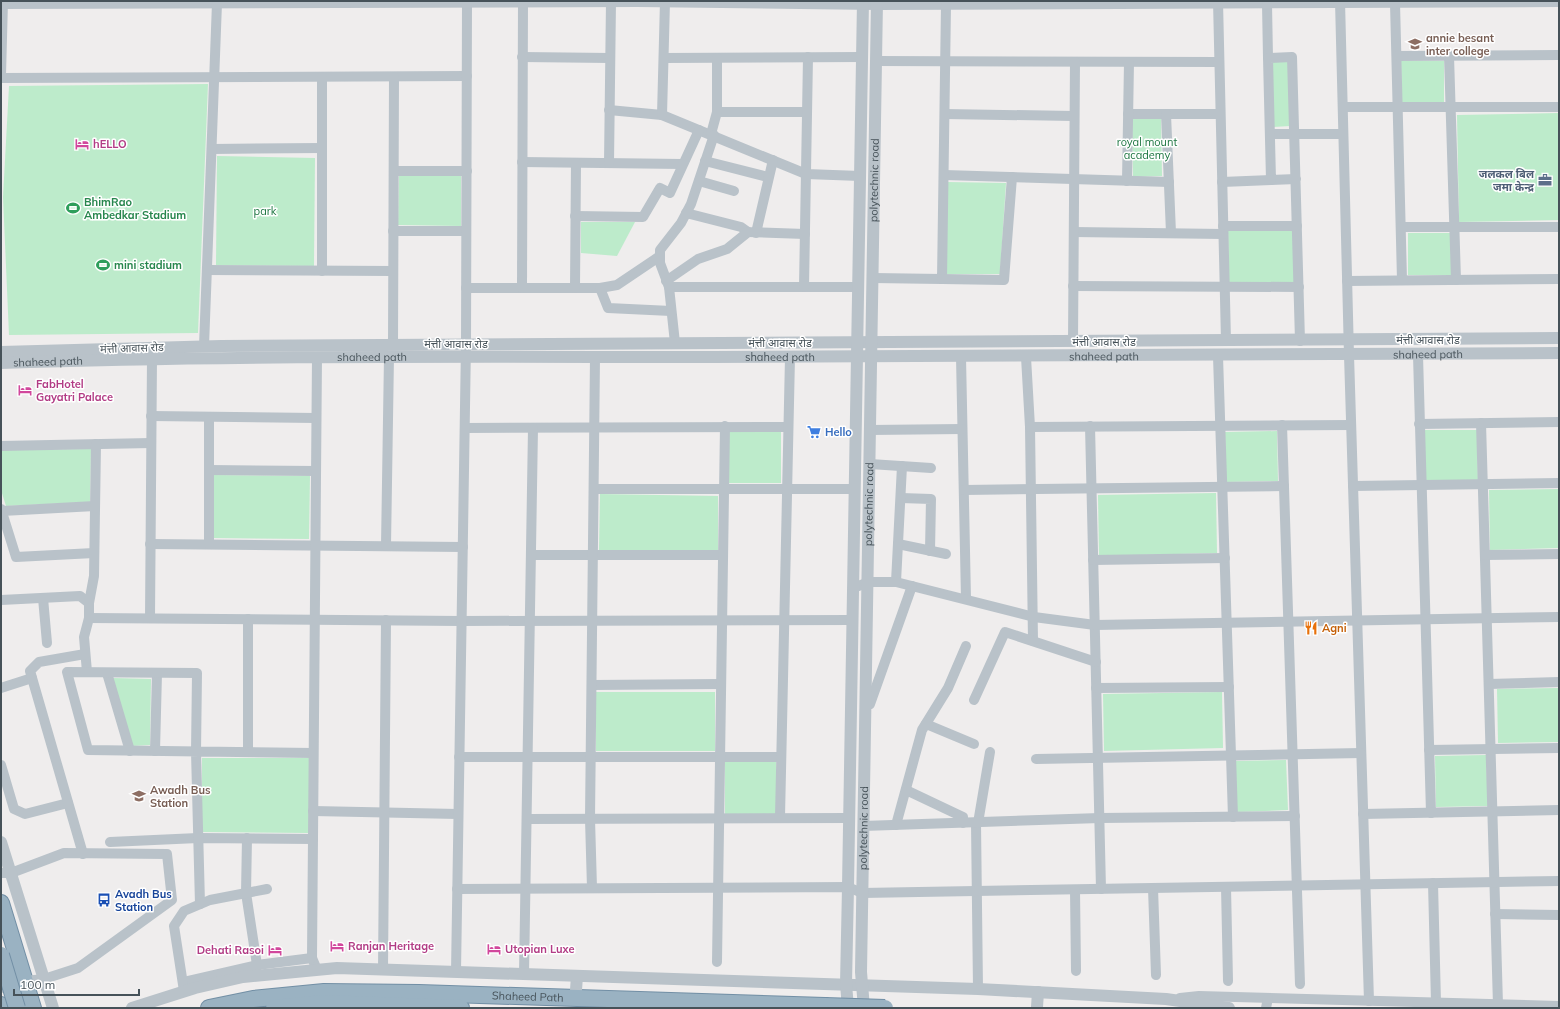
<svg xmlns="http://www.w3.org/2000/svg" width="1560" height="1009" font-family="Mulish,'Noto Sans Devanagari',sans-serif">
<rect width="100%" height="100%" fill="#efeded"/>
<g fill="#bdebcb">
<polygon points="1401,61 1444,61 1444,103 1402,103"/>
<polygon points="1272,62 1290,62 1290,126 1273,127"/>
<polygon points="208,84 198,333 9,335 3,197 9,86"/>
<polygon points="1559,113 1559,220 1459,222 1457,115"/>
<polygon points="1132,119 1161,119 1162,176 1133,177"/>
<polygon points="217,156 315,158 314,266 216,265"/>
<polygon points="399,176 461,176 461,226 398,225"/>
<polygon points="947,182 1006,183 1000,274 947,274"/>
<polygon points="581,222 635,222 617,256 581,253"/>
<polygon points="1228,230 1294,230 1294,282 1229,282"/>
<rect x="1408" y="233" width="43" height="42"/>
<polygon points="1424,430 1477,430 1478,480 1425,480"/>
<polygon points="1277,431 1278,481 1226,482 1225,432"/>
<rect x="729" y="432" width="52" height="51"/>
<polygon points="91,449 90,502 6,506 1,490 1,450"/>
<polygon points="214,475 310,476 309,539 214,538"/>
<polygon points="1559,489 1559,548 1490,550 1489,490"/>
<polygon points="1216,493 1217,553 1099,556 1098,495"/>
<polygon points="600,494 718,496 718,551 599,550"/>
<polygon points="113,678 151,679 150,745 132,746"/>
<polygon points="1559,688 1559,742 1498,743 1497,689"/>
<rect x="596" y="692" width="119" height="59"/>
<polygon points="1222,692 1223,748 1104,751 1103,694"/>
<polygon points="1486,755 1488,806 1436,807 1435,756"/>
<polygon points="202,758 309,758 309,833 202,832"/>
<polygon points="1286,760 1288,810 1237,812 1235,761"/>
<rect x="725" y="762" width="51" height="52"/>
</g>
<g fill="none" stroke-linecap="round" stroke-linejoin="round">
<g stroke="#728fa5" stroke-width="18">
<g id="trunk">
<polyline points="1,903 33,1008"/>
<polyline points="1,1005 2,1008"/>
<path id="s3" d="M209,1008L253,999L324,992L419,993L825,1006"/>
<polyline points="274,1008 323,1003 461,1008"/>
</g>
</g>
<g stroke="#b9c2c9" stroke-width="10">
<polyline points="1218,1 1226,341"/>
<polyline points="1340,1 1349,355 1369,1001"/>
<polyline points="1395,3 1402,280"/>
<polyline points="1,4 637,2 877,5 1559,2"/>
<polyline points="1267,4 1268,58"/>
<polyline points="1397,56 1559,55"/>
<polyline points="1449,56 1456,280"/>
<polyline points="522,57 610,58"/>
<polyline points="664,58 862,57"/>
<polyline points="876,61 1219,62"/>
<polyline points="1,75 3,1"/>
<polyline points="1,78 467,76"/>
<polyline points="1343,107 1559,107"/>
<polyline points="609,110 662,115 806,174 860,176"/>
<polyline points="717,112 807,112"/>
<polyline points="945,114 1074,116"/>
<polyline points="1128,114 1220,114"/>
<polyline points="1166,114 1171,233"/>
<polyline points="662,115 665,1"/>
<polyline points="711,134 717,112 717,58"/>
<polyline points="1270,134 1343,134"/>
<polyline points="212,149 322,148"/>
<polyline points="705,161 768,177"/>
<polyline points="522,162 682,164"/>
<polyline points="609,163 611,1"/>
<polyline points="394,171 467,171"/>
<polyline points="944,175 1169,182"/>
<polyline points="1296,179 1271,180 1268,58 1292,57 1300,341"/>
<polyline points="699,181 734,191"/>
<polyline points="1127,181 1129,62"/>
<polyline points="1222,182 1271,180"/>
<polyline points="686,213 741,227 748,232 805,234"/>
<polyline points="575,216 643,217 660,188 670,193 699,130"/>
<polyline points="1223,226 1297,226"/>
<polyline points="1401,227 1559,227"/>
<polyline points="393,231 466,231"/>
<polyline points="1074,232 1223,234"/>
<polyline points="756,233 773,160"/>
<polyline points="207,270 393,271"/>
<polyline points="322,271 322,77"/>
<polyline points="873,278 942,279 946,5"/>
<polyline points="942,279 1004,280 1012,177"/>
<polyline points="666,281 698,259 727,249 748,232"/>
<polyline points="1347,281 1559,279"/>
<polyline points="1073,286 1299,287"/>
<polyline points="669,287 858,287"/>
<polyline points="804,287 808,57"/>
<polyline points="466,288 600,288 608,308 671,311"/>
<polyline points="522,288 523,1"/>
<polyline points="575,288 576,163"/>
<polyline points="600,288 617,285 660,256"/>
<polyline points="1073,342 1075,62"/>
<polyline points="675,343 669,287 660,263 660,250 681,223 691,204 714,135"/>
<polyline points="393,345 394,77"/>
<polyline points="204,346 217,3"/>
<polyline points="1418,355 1431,813"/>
<polyline points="1218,356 1233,817"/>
<polyline points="961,357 966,599"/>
<polyline points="1026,357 1030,427 1033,641"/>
<polyline points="151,416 316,418"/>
<polyline points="1481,423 1498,1005"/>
<polyline points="1419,424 1559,422"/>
<polyline points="1282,425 1300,984"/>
<polyline points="1090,426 1101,889"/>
<polyline points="1030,427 1351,425"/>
<polyline points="465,428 788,427"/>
<polyline points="870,430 962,429"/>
<polyline points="1,446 151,443"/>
<polyline points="870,464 931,468"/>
<polyline points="209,470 316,471"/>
<polyline points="1353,486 1559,483"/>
<polyline points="594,489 854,489"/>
<polyline points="964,490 1284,486"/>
<polyline points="901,498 931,499 930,551"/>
<polyline points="1,509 16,557 94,553"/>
<polyline points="2,511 95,506"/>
<polyline points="150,544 463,547"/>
<polyline points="209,544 209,417"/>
<polyline points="898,544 946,554"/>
<polyline points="386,546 389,356"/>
<polyline points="531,555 723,555"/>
<polyline points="1485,555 1559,554"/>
<polyline points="1093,560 1225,558"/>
<polyline points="896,582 902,466"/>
<polyline points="853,588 869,582 896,582 1034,617 1095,625 1559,617"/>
<polyline points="43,598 47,643"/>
<polyline points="1,600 80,596 89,603"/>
<polyline points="89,618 461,621 852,620"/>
<polyline points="150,618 152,358"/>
<polyline points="248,619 248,752"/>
<polyline points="87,672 84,637 89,618 89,603 94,576 96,444"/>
<polyline points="107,673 130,751"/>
<polyline points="1489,684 1559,682"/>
<polyline points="592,685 721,684"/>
<polyline points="1,688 32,678"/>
<polyline points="1096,688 1229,687"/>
<polyline points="974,700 1005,632 1096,662"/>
<polyline points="865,703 870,704 912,586"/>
<polyline points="926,724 974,744"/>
<polyline points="1429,750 1559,748"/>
<polyline points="155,751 157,673"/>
<polyline points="459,757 781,757"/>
<polyline points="1036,759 1361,753"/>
<polyline points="1,765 14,809 25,814 68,803"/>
<polyline points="906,790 963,817 963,823"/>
<polyline points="313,811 458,814"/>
<polyline points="1363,814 1559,810"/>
<polyline points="780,817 790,357"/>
<polyline points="528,819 849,818"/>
<polyline points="976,823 978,989"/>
<polyline points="978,823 990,752"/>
<polyline points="896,825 922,730 948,688 966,646"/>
<polyline points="863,826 1100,818 1295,816"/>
<polyline points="247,838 246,893 257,965 255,976"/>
<polyline points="110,842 198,838 313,839"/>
<polyline points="83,854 30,671 39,662 85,654"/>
<polyline points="1,873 11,873 64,853 167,854 172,900 78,968 44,979 25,981 1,988"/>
<polyline points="1433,883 1436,1003"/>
<polyline points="1226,887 1228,981"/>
<polyline points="592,888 590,819 595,357"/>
<polyline points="1153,888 1156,975"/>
<polyline points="457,889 848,887 862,893 1559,881"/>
<polyline points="1075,890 1076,971"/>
<polyline points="200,904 196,752 197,673 67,672 88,750 313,753"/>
<polyline points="1495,914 1559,915"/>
<polyline points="717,962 725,426"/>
<polyline points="317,970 312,958 317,357"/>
<polyline points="383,970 386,620"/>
<polyline points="456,972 466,344 467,1"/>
<polyline points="524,974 533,428"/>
<polyline points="183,982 257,965 312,958"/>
<polyline points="184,991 174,926 184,911 210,900 267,889"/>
<polyline points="1180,998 1199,996 1559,1006"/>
<polyline points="1266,1008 1268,998"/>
</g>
<g stroke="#b9c2c9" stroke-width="12">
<polyline points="1,352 221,346 1559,338"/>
<path id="s1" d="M1,363C238,355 476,357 713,357C995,357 1277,356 1559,353"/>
<polyline points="1,842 53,1008"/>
<polyline points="576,990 577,976"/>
<polyline points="1037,1007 1038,992"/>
<polyline points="132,1008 195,988 243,977 337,968 978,989 1166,999 1229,1008"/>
<polyline points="848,1008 846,984 848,887 863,1"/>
<path id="s2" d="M864,1008L861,972L877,1"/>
</g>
<use href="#trunk" stroke="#9ab2c2" stroke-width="16"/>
<g stroke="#728fa5" stroke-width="18" stroke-linecap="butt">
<g id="trunk-bridge">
<polyline points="1,955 17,1008"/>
<polyline points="825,1006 885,1008"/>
</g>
</g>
<use href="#trunk-bridge" stroke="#9ab2c2" stroke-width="16"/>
</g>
<defs>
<g id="school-bare" transform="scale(1.08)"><path d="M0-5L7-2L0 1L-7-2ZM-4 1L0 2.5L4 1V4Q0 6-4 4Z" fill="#8d6e63" stroke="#fff" stroke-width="2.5" paint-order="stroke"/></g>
<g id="hotel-bare" transform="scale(1.08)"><path d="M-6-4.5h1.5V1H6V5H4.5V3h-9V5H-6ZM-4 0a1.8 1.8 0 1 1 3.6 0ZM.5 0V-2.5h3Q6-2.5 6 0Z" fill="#d1479c" stroke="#fff" stroke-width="2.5" paint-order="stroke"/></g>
<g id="office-bare" transform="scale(1.08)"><path d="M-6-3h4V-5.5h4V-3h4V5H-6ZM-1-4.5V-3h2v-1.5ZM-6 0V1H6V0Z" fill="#5c6f8a" stroke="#fff" stroke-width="2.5" paint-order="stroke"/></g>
<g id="stadium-bare" transform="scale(1.08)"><path d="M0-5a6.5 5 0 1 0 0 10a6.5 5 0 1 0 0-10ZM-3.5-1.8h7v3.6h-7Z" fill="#2e9e5b" stroke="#fff" stroke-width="2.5" paint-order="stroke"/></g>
<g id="supermarket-bare" transform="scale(1.08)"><path d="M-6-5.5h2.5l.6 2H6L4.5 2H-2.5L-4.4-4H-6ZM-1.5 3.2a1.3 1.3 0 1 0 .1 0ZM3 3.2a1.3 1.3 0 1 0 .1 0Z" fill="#3f7fe0" stroke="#fff" stroke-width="2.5" paint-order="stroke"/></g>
<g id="restaurant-bare" transform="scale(1.08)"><path d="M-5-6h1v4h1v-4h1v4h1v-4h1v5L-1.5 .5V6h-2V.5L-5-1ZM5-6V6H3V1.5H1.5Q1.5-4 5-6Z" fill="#e8710a" stroke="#fff" stroke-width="2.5" paint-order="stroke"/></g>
<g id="bus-bare" transform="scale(1.08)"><path d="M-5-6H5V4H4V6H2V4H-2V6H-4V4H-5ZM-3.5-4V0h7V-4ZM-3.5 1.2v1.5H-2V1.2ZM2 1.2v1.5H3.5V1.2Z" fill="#1a4fb4" stroke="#fff" stroke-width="2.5" paint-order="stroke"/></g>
</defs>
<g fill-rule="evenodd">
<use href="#school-bare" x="1415" y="44"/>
<use href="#hotel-bare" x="82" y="144"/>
<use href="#office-bare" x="1545" y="180"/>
<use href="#stadium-bare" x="73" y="208"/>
<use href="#stadium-bare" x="103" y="265"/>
<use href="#hotel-bare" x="25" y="390"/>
<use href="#supermarket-bare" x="814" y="432"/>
<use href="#restaurant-bare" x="1311" y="628"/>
<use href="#school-bare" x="139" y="796"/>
<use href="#bus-bare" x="104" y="900"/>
<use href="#hotel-bare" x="337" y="946"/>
<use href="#hotel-bare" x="494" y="949"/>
<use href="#hotel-bare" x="275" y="950"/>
</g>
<g text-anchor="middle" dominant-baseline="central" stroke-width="3" stroke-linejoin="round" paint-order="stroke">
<g font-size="11" font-weight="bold" fill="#785e54" stroke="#fff" text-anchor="start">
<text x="1426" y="38">annie besant<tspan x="1426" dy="13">inter college</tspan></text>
<text x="150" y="790">Awadh Bus<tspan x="150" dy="13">Station</tspan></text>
</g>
<g font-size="11" fill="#1c7540" stroke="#fff">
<text x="1147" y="142">royal mount<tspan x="1147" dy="13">academy</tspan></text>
<text x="265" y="211">park</text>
</g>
<g font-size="11" font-weight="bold" fill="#b23c85" stroke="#fff" text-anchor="start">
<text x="93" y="144">hELLO</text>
<text x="36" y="384">FabHotel<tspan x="36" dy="13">Gayatri Palace</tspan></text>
<text x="348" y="946">Ranjan Heritage</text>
<text x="505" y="949">Utopian Luxe</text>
<text x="264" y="950" text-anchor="end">Dehati Rasoi</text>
</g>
<g font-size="11" font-weight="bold" fill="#4e5e75" stroke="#fff" text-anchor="end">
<text x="1534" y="174">जलकल बिल<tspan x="1534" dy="13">जमा केन्द्र</tspan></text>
</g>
<g font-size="11" fill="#465259" stroke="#fff">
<text stroke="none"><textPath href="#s2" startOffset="828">polytechnic road</textPath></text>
<text x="1428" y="340">मंत्ती आवास रोड</text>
<text x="1104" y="342">मंत्ती आवास रोड</text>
<text x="780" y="343">मंत्ती आवास रोड</text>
<text x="456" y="344">मंत्ती आवास रोड</text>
<text transform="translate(132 348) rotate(-2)">मंत्ती आवास रोड</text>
<text stroke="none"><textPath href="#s1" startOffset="1427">shaheed path</textPath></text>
<text stroke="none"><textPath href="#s1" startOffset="1103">shaheed path</textPath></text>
<text stroke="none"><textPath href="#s1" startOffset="371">shaheed path</textPath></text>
<text stroke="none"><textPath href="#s1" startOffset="779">shaheed path</textPath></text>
<text stroke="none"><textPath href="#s1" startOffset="47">shaheed path</textPath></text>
<text stroke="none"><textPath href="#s2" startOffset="504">polytechnic road</textPath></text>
<text stroke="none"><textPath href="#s2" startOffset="180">polytechnic road</textPath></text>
<text stroke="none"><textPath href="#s3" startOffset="320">Shaheed Path</textPath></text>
</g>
<g font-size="11" font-weight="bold" fill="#27864d" stroke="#fff" text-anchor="start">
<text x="84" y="202">BhimRao<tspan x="84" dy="13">Ambedkar Stadium</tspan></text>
<text x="114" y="265">mini stadium</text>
</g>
<g font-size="11" font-weight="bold" fill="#366cbe" stroke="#fff" text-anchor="start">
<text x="825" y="432">Hello</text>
</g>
<g font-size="11" font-weight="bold" fill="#c56008" stroke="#fff" text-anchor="start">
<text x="1322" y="628">Agni</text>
</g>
<g font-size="11" font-weight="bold" fill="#164399" stroke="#fff" text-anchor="start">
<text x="115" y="894">Avadh Bus<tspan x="115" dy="13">Station</tspan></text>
</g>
</g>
<rect width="1560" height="1009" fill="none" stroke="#465259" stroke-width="4"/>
<path d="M14 989v6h125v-6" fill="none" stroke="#465259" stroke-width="2"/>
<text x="20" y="989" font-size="12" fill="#465259" stroke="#ffffff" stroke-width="3" paint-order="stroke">100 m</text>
</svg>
